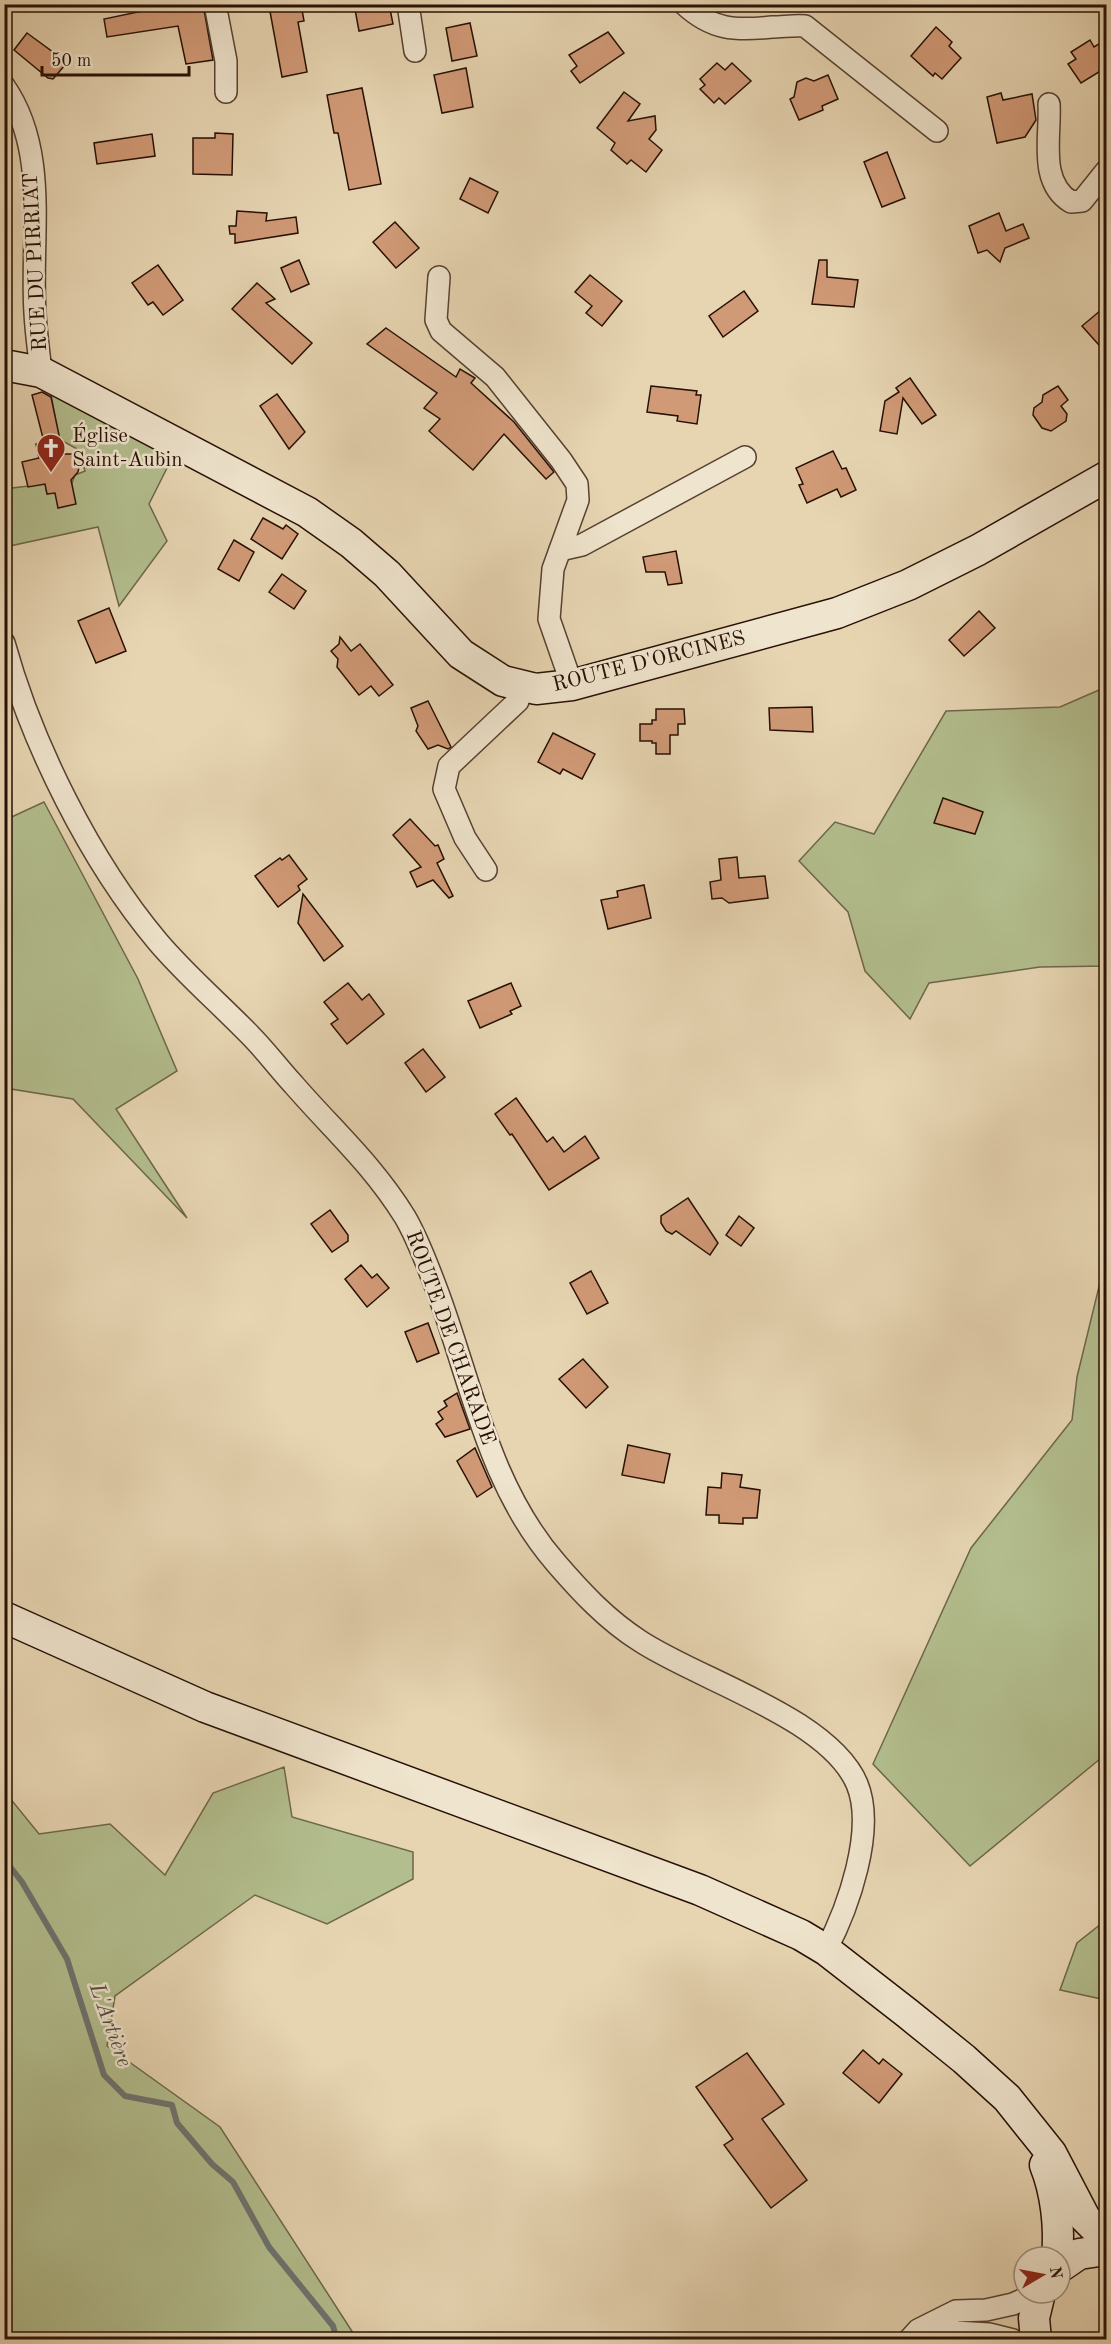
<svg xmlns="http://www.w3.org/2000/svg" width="1111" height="2344" font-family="'Old Standard TT',serif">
<rect width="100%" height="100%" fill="#e7d5b2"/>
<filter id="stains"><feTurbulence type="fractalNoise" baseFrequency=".00333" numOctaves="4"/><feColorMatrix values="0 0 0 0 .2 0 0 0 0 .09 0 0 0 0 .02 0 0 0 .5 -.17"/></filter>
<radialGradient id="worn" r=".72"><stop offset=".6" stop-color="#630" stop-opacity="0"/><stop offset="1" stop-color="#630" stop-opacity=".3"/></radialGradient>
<g fill="#b3be8e" stroke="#6d674a" stroke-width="1.5">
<polygon points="51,394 172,458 149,504 167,541 119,606 98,527 5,547 4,489 45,484 47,494 70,488 75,475 85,471 79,450 59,439"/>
<polygon points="1106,687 1106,966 1040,967 929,983 910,1019 865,971 848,912 799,861 835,822 874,834 946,711 1060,707"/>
<polygon points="44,802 138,979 177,1071 116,1109 187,1218 73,1099 5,1088 5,820"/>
<polygon points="1106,1258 1106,1754 970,1866 873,1764 971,1548 1072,1420 1077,1377"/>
<polygon points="284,1767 292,1817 413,1852 413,1879 327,1924 255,1895 115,1996 107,2046 220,2127 357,2339 5,2339 5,1792 39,1834 110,1824 165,1875 213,1793"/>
<polygon points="1106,1920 1106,2000 1060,1990 1077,1943"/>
</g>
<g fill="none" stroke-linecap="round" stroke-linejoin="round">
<polyline stroke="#6d7470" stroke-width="6" points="4,1859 22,1882 67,1959 104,2075 125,2096 172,2105 177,2123 212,2164 233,2182 269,2247 333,2326 337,2340"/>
</g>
<g fill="#d19a77" stroke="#271005" stroke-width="1.5">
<polygon points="176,4 203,4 213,60 186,64 178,26 107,37 104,19"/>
<polygon points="278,4 301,4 304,21 298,22 307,72 282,77 269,6"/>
<polygon points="354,4 389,4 393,24 359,31"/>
<polygon points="470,23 477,56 452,61 446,28"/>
<polygon points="936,27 952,42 949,46 961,58 942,79 935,73 933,76 911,56"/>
<polygon points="608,32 624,53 580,83 571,71 577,66 569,55"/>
<polygon points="27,33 61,58 61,62 65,65 53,79 48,78 14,50"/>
<polygon points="1107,39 1107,67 1081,83 1068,64 1076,59 1071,52 1090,40 1094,47"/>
<polygon points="717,63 725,70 732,63 751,81 725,104 719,98 714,103 700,89 705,85 700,79"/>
<polygon points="466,68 473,107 442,113 434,75"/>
<polygon points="828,75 838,99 822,106 823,110 799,120 790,99 794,97 797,82 806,78 814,81"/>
<polygon points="362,88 381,184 349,190 338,133 334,133 327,95"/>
<polygon points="624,92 640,104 628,121 655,116 656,130 649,139 662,150 646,172 631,160 627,164 611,150 615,143 597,128"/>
<polygon points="1001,93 1003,100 1032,94 1036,120 1025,137 997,143 987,97"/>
<polygon points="215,133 233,134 232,175 193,174 193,138 215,138"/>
<polygon points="152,134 155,156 97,164 94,143"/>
<polygon points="887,152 905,198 882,207 864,162"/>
<polygon points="470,178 498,192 488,213 460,199"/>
<polygon points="237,211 267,213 266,221 296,217 298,233 235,243 235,234 230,234 229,226 236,226"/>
<polygon points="999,213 1006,231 1023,224 1029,238 1005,248 1000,262 987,250 978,253 969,226"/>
<polygon points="395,222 419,248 396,268 373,242"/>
<polygon points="299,260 309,284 291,292 281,268"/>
<polygon points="819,260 827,260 827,277 858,280 854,307 812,304"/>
<polygon points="158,265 183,300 163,315 153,302 148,305 132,283"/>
<polygon points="590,275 622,301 602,326 586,313 592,306 575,292"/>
<polygon points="257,283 275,299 266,303 312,343 292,364 232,309"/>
<polygon points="744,291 758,311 723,337 709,316"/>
<polygon points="1107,305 1107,354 1082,326"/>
<polygon points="386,328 456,377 460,369 475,378 471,383 514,422 554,472 546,479 504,434 473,470 429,431 440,419 424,408 437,393 367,344"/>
<polygon points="910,378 936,415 922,424 903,398 897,434 880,431 885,401 899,392 896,388"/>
<polygon points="651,386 697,391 696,395 701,395 697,424 677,421 678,416 647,412"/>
<polygon points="1058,386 1068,400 1061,406 1067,414 1066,421 1051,431 1042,428 1033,415 1034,408 1042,402 1043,395"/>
<polygon points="42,392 51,397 63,454 72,454 80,463 78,472 71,480 76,504 58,508 55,493 47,494 45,484 28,487 22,462 39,458 36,444 44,442 32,395"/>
<polygon points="277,394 305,432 289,449 260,406"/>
<polygon points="833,451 842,469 846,468 856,490 841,497 837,489 807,503 799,485 803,484 796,468"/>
<polygon points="263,518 283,529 286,525 298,534 282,559 251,539"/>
<polygon points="234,540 254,552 239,581 218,569"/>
<polygon points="676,551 682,583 668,585 665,572 646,572 643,557"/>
<polygon points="282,574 306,591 294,609 269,592"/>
<polygon points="109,608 126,651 96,663 78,621"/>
<polygon points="979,611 995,628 964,656 949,640"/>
<polygon points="340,637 351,651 360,644 393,685 379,696 371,686 359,695 337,667 338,659 331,651 339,644"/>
<polygon points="428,701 451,747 448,749 438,745 428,749 416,731 418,726 411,708"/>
<polygon points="812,707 813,732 770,730 769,708"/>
<polygon points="656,709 684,709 685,724 678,724 678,735 670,735 670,754 656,754 656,743 652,743 652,741 640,741 640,724 652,724 652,720 656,720"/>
<polygon points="553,733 595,754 582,779 563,769 560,774 538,762"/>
<polygon points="943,798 983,812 975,834 934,823"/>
<polygon points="410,819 435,846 438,845 444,859 437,863 453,896 449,898 433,880 417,887 410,872 421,867 393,835"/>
<polygon points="289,855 307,879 298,886 300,890 278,907 255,876 280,858 282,860"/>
<polygon points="737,857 739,878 765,876 768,898 729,903 722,898 712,899 710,882 721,880 719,859"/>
<polygon points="644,885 651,918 608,929 601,900 618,897 617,891"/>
<polygon points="303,894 343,946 324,961 298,923"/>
<polygon points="348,983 362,1000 369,994 384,1014 347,1044 331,1024 338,1019 324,1002"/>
<polygon points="511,983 521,1006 510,1011 512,1014 480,1028 468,1001"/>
<polygon points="423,1049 445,1077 426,1092 405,1063"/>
<polygon points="516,1098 547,1142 553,1137 564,1152 585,1136 599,1158 549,1190 512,1134 510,1135 495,1114"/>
<polygon points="688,1198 718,1243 710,1255 676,1231 672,1234 666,1231 661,1223 661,1216"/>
<polygon points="330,1210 348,1235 348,1241 332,1252 311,1224"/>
<polygon points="739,1216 754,1228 741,1246 726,1235"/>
<polygon points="361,1265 372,1278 377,1274 389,1288 367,1307 345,1279"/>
<polygon points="591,1271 608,1303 587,1314 570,1283"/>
<polygon points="428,1323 439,1353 417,1362 405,1332"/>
<polygon points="583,1359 608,1387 586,1408 559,1379"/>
<polygon points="457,1393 470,1429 445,1437 436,1424 443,1419 438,1412 447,1406 444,1401"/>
<polygon points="628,1445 670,1454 664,1483 622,1475"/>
<polygon points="475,1448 492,1487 477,1497 457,1461"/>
<polygon points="722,1473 742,1475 740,1487 760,1490 757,1518 743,1518 743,1524 719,1523 719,1515 706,1515 708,1487 721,1488"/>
<polygon points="863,2050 879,2064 883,2059 902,2074 879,2103 843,2073"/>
<polygon points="747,2053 784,2104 762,2119 807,2180 771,2208 724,2145 733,2139 696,2087"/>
</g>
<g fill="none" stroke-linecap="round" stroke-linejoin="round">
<g stroke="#574130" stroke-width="24">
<g id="street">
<polyline points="215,4 226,61 226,92"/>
<polyline points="408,4 415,51"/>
<path d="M684,4C712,30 735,31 772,27C783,27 794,25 805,26L937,131"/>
<path d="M4,86C50,152 30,238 35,313C36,333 39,353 41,372"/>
<path d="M1049,104C1051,136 1038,182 1071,202L1082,201L1106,171"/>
<polyline points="439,277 436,320 441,331 495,377 561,460 577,484 578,500 553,569 549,619 572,685"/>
<polyline points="560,550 582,545 745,457"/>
<path d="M4,643C32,744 90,861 158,942C186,975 220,1004 250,1035C266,1051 279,1069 294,1085C334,1131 372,1164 405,1217C419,1241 428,1267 438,1293C472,1385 489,1486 556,1563C581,1592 607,1620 640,1641C699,1680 829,1718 857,1784C876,1830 848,1908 826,1950"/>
<polyline points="486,870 465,838 444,789 449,766 518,701 523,687"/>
<polyline points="921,2330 989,2334 1013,2340"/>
<polyline points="909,2340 918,2330 956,2311 986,2310 1013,2304 1037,2293"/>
</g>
</g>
<g stroke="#271005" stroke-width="33">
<g id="secondary">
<polyline points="4,365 41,372 307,512 351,543 387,574 461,654 503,681 536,689 572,685 837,613 908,585 978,550 1106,477"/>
<polyline points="4,1617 205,1707 700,1890 801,1935 826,1950 907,2013 964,2059 1007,2098 1051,2153 1085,2218 1106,2239"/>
<path d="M1045,2165C1056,2192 1060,2228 1057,2257"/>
<polyline points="1060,2267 1079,2254 1106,2250"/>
<polyline points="1036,2340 1034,2318 1040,2293"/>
</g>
</g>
<use href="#street" stroke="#efe4cd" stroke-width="21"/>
<use href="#secondary" stroke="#efe4cd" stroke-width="30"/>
</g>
<defs>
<g id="church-pin" transform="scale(1.5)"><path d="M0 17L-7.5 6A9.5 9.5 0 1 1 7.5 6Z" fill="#8f2418" stroke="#efe4cd"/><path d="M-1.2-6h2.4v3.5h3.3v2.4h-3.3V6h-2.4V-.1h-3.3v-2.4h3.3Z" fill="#fff"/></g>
</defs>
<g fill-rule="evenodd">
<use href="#church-pin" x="51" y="448"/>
</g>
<g text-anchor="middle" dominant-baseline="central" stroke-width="5" stroke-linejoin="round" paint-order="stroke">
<g font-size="21" fill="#271005" stroke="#efe4cd">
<text transform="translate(36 262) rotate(-93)">RUE DU PIRRIAT</text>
<text transform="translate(649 662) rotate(-14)">ROUTE D'ORCINES</text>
<text transform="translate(450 1338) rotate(70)">ROUTE DE CHARADE</text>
</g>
<g font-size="21" fill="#271005" stroke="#efe4cd" text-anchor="start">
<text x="72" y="436">Église<tspan x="72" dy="24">Saint-Aubin</tspan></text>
</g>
<g font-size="22" font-style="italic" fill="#504a44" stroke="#efe4cd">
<text transform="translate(110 2025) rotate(70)">L'Artière</text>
</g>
</g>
<rect width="1111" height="2344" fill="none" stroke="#e7d5b2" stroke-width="24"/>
<rect x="6" y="6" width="1099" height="2332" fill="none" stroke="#271005" stroke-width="3"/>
<rect x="12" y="12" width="1087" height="2320" fill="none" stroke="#271005" stroke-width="1.5"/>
<g transform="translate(1042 2275) rotate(80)"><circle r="28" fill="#efe4cd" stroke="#9f8f7d" stroke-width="1.5"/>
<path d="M0-4.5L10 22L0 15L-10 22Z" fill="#8f2418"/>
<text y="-9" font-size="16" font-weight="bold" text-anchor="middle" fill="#271005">N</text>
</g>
<path d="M42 66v9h147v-9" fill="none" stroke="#271005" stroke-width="3"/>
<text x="51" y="66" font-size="18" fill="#271005" stroke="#efe4cd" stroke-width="4.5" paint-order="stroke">50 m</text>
<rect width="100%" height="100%" filter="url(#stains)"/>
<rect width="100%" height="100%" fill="url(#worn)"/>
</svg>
